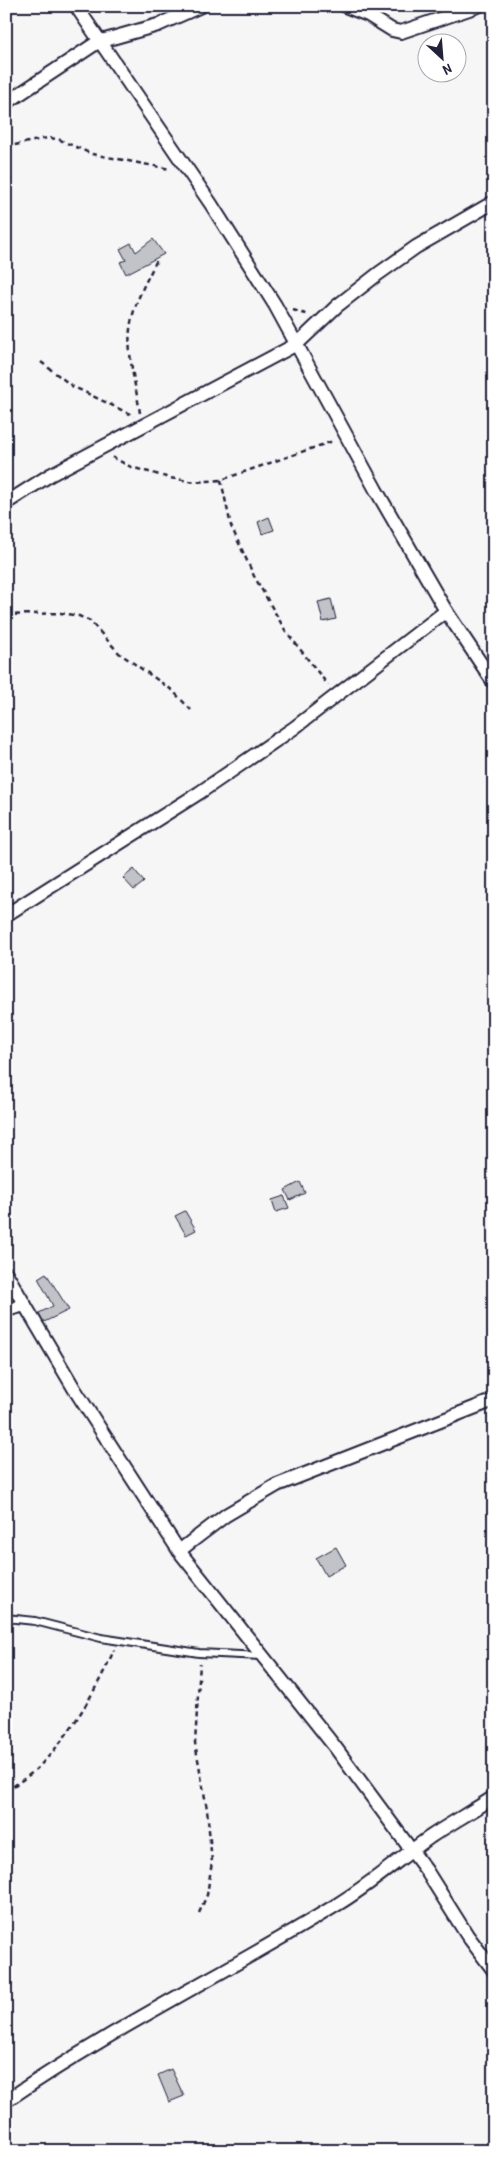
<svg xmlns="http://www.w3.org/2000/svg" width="500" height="2157" font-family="'Patrick Hand',sans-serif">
<rect width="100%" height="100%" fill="#f6f6f7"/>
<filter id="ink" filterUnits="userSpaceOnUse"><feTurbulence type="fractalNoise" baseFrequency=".02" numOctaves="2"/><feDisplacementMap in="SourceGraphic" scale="10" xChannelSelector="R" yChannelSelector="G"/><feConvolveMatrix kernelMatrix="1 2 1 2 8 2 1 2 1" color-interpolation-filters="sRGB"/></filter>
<g filter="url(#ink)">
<g fill="#c2c2c9" stroke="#22223b">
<polygon points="153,239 164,254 126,274 120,262 126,260 120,249 131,243 136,252"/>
<polygon points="269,517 274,530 262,534 258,522"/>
<polygon points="331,599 336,619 323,622 318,602"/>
<polygon points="134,869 144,882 134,890 123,878"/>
<polygon points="300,1182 305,1193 290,1200 285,1190"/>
<polygon points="284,1196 289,1208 276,1212 272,1200"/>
<polygon points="185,1211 196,1230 186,1235 175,1216"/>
<polygon points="46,1273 69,1310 44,1322 39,1313 53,1306 38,1278"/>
<polygon points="336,1547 346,1565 326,1576 316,1558"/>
<polygon points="171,2069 184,2096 169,2102 158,2075"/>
</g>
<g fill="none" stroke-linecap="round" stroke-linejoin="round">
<g stroke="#22223b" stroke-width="10">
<polyline id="service" points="6,1618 35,1621 101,1638 199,1653 261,1656"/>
</g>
<g stroke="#22223b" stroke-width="16">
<g id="minor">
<polyline points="76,6 211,204 275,305 376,490 446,611 494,683"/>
<polyline points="345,6 368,15 392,30 401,32 478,6"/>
<polyline points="6,103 98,42 158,25 201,6"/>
<polyline points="6,503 50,475 297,344 337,306 378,274 416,247 494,202"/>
<polyline points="6,915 199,793 294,728 446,611"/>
<polyline points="6,1273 75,1390 179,1551 335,1747 426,1870 467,1935 494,1971"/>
<polyline points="6,1310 25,1305"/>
<polyline points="179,1551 226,1515 277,1485 494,1400"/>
<path d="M6,2101C112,2028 228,1972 338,1904C371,1884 399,1859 430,1837C451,1823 473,1811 494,1797"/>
</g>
</g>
<g stroke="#22223b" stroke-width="2.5" stroke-dasharray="5 4" stroke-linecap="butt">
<polyline points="6,147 47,138 58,139 92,154 170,169"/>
<polyline points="293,310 309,315"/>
<polyline points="41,362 72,386 134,416"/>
<path d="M140,413C136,386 127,356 130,329C133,305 146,281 157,260"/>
<polyline points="112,457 131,467 170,478 195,482 221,480 333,441"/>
<polyline points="221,480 231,526 254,576 285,630 328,685"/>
<polyline points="6,615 61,613 79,616 90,621 119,653 172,690 191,710"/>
<path d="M6,1792C15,1784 25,1779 34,1771C66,1743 97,1689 114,1650"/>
<polyline points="199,1913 207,1895 212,1862 207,1809 195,1743 200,1663"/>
</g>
<use href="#service" stroke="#fff" stroke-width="6"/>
<use href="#minor" stroke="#fff" stroke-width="12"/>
</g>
</g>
<rect width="500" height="2157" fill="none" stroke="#fff" stroke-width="25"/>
<rect x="12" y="12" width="475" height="2132" fill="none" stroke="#22223b" stroke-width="2" filter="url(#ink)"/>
<g transform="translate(442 58) rotate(154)"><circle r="24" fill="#ffffff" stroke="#a7a7b1"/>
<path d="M0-4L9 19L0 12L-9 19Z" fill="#22223b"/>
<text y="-8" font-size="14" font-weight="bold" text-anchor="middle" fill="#22223b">N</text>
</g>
</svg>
